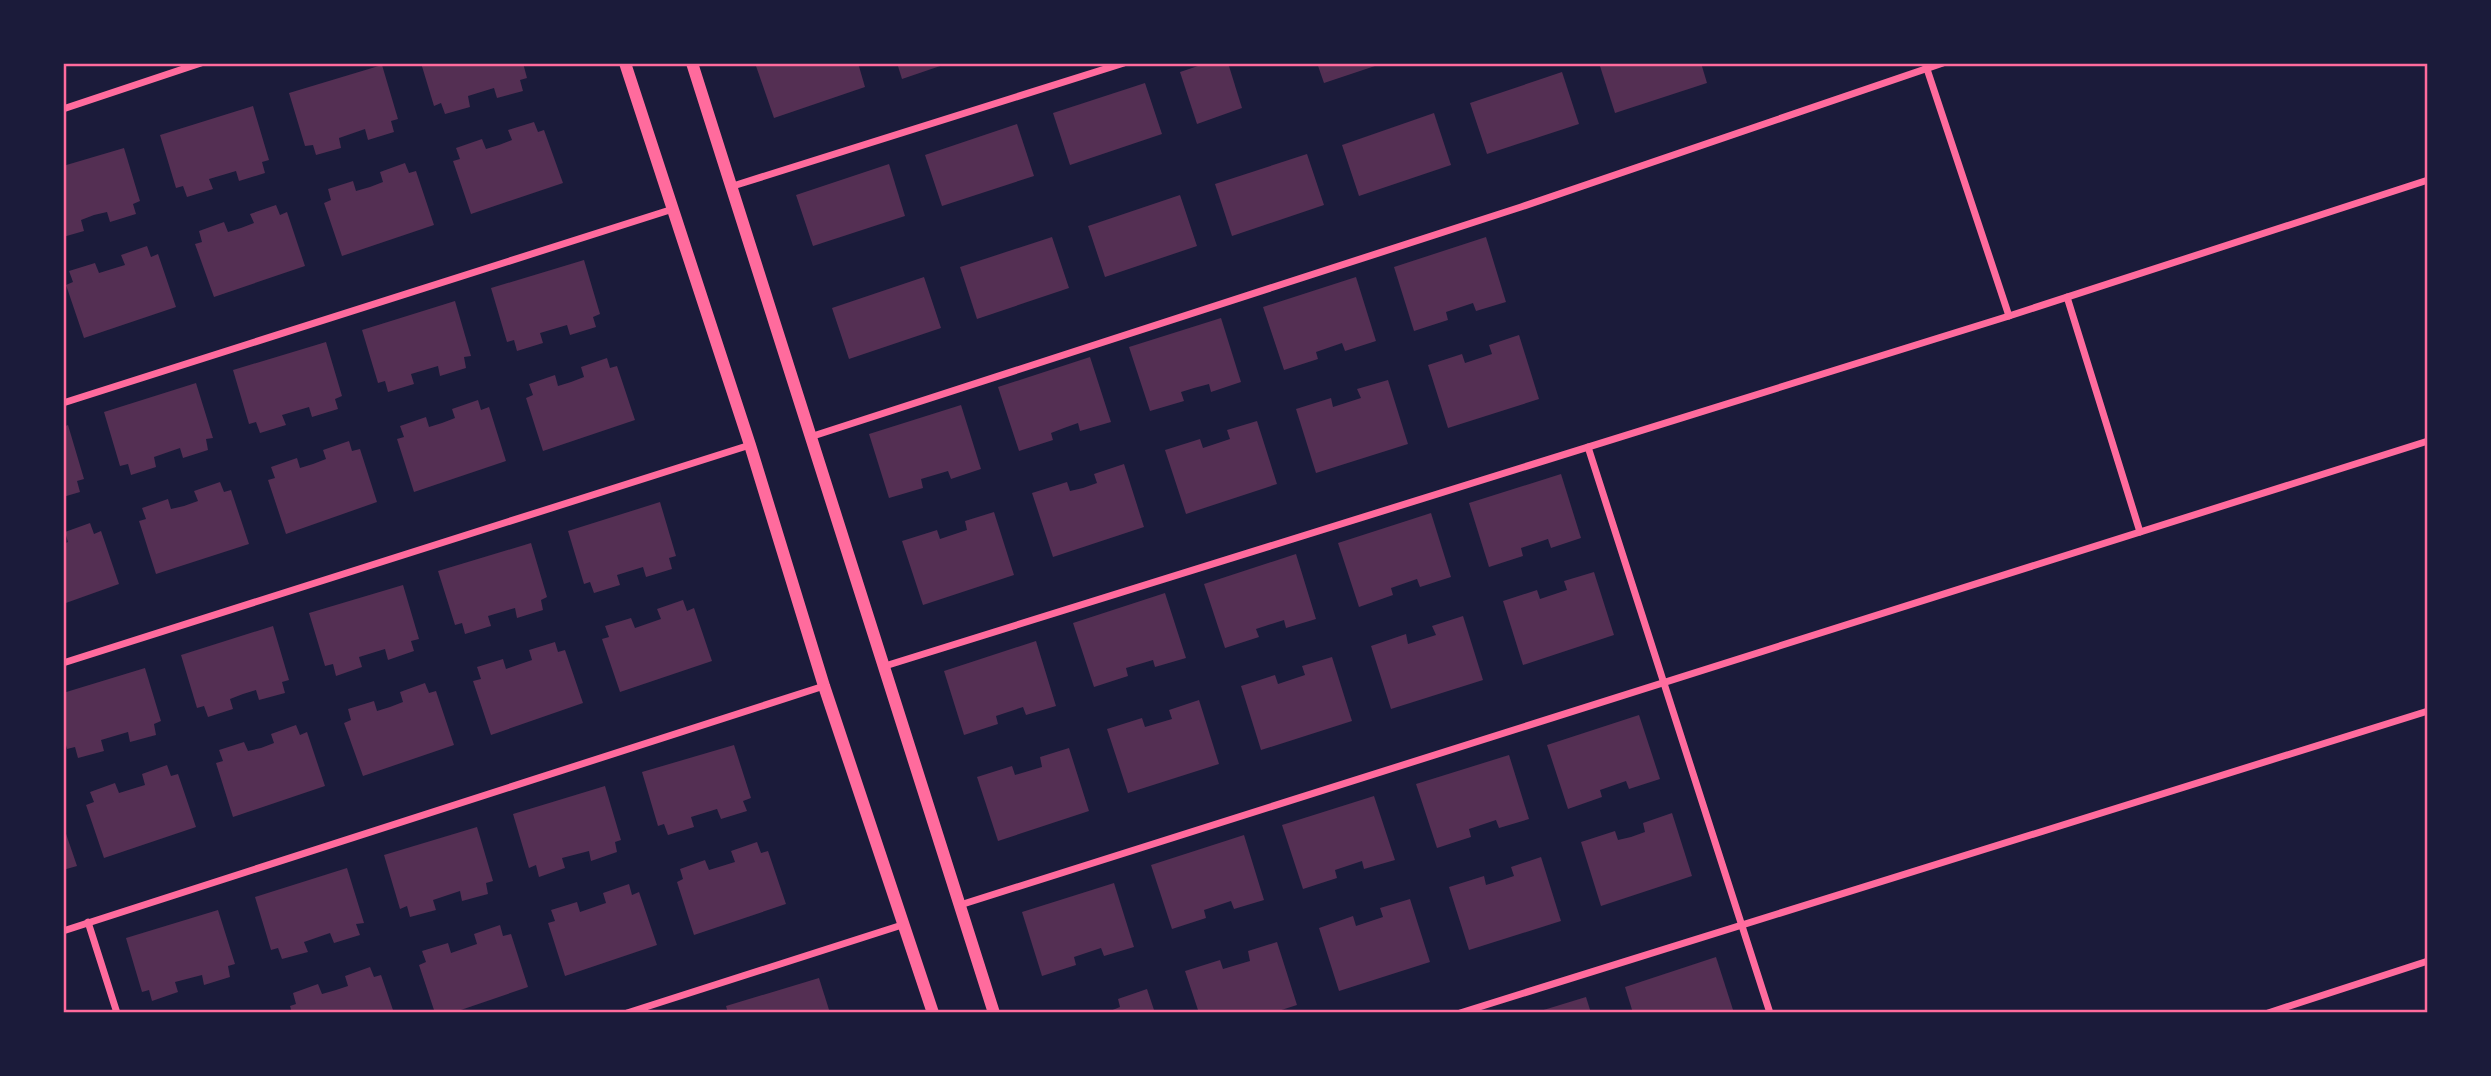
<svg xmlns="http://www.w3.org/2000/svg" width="2491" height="1076" font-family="Lato,sans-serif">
<rect width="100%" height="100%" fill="#1b1b3a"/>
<g fill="#542f53">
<polygon points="421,63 523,63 527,78 520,80 523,91 497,98 494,88 468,96 470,107 445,114 441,103 434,106"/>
<polygon points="765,63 858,63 865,87 774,118 756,66"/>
<polygon points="897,63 949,63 902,79"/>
<polygon points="1207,63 1228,63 1242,108 1197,124 1180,72"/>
<polygon points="1317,63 1384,63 1324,83"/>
<polygon points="1599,63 1701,63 1707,83 1615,113"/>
<polygon points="382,65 398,119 391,121 394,132 368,140 365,129 339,138 341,148 316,155 313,145 305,146 289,93"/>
<polygon points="1562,72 1579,124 1487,154 1470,103"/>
<polygon points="1145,83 1162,134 1070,165 1053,113"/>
<polygon points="253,106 269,160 262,162 265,173 239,181 236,171 209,179 213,189 187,197 183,186 176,188 160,135"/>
<polygon points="1434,113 1451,165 1359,196 1342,145"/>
<polygon points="534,122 538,132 544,130 563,183 471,214 453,161 460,159 456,148 482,139 486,149 499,145 512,140 508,130"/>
<polygon points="1017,124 1034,176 942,206 925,155"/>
<polygon points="124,148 140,201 133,204 136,214 110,222 107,212 94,215 81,220 84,231 63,237 63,166"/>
<polygon points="1307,154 1324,205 1232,236 1215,184"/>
<polygon points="405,163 409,173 416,171 434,225 342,256 324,203 331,200 328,189 353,181 356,191 370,187 383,182 380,172"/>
<polygon points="889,164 905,216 813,246 796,195"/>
<polygon points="1180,195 1197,246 1105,277 1088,226"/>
<polygon points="276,205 280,215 287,212 305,266 214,297 195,244 202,242 199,231 224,222 228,232 241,228 254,223 250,214"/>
<polygon points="1052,237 1069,288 977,319 960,267"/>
<polygon points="1486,237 1506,302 1476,311 1473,303 1446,312 1448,320 1414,331 1394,267"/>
<polygon points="147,246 151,257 158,254 176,307 84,338 66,285 73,282 69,271 95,263 99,273 125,265 121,255"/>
<polygon points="584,260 600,314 593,317 596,327 570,335 567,325 540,333 543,343 517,351 514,340 507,342 491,288"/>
<polygon points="924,277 941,328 849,359 832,308"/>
<polygon points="1356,277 1376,341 1345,351 1342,343 1316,352 1318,359 1284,370 1263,307"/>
<polygon points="455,301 471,356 464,357 466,368 440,376 438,366 411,374 414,384 388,392 385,381 378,383 362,330"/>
<polygon points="1221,318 1241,382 1211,392 1209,384 1194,388 1181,392 1184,401 1150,411 1129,347"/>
<polygon points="1519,335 1539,399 1448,428 1428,365 1462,354 1465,363 1492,354 1489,345"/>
<polygon points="326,342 342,396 335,399 338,409 312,417 309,407 282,415 286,425 260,433 256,422 249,424 233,370"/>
<polygon points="1090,357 1111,422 1080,431 1078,423 1064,428 1051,433 1053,440 1019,451 998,387"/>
<polygon points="607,358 610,368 617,366 635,420 543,451 526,398 533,395 529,384 555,375 558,386 571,382 584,377 581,367"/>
<polygon points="1388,380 1408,444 1316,473 1296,409 1331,398 1333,407 1361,398 1357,389"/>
<polygon points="196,383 213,438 206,439 208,450 183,458 180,448 154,457 156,467 131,475 128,464 120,466 104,412"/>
<polygon points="478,400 481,410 489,407 506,461 414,492 397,439 404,437 400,426 426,417 429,427 442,423 455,418 452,409"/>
<polygon points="961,405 981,469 951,479 948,471 921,479 923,488 889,498 869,434"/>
<polygon points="1257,421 1277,484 1186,514 1165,450 1200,439 1203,448 1230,439 1227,430"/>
<polygon points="68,425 84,479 77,481 80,492 63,497 63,427"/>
<polygon points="349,441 352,451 360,449 377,502 286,534 268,480 275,478 271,467 297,458 300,468 313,464 326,459 323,450"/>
<polygon points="1124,464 1144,527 1053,557 1032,493 1067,482 1070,491 1083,488 1097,483 1094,474"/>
<polygon points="1561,474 1581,538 1551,548 1548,539 1521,548 1523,556 1489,567 1469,503"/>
<polygon points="220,482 224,492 231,490 249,544 156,574 139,521 146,519 142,508 168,499 171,509 184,506 198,501 194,491"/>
<polygon points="660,502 676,556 669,558 672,569 646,577 643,567 617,575 620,585 594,593 590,582 584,584 568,531"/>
<polygon points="994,512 1014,575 923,605 902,541 937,530 940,539 967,530 965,521"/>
<polygon points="1431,513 1451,577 1420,587 1417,579 1391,588 1393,595 1359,607 1338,543"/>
<polygon points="90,523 94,534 101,531 119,584 63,604 63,544 68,542 65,532"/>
<polygon points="531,543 547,597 541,600 543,610 517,618 515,608 488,616 491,626 465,634 462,623 455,625 438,571"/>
<polygon points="1296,554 1316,619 1286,628 1284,620 1256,629 1259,637 1225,648 1204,584"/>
<polygon points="1594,572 1614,635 1523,665 1503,601 1537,590 1540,599 1567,590 1564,581"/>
<polygon points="403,585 419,639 411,641 414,651 388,660 385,649 359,657 362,667 336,676 333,664 325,666 309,613"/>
<polygon points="1165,593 1186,658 1155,667 1153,660 1126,668 1128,676 1094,687 1073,623"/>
<polygon points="683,600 687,611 694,608 712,661 620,692 602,639 609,637 605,626 631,618 635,628 661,619 657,609"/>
<polygon points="1463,616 1483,680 1391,709 1371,646 1406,634 1408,644 1436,635 1432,626"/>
<polygon points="273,626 289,680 282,682 285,693 259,700 256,690 243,694 230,699 233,709 208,717 204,706 197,708 181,655"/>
<polygon points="1036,641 1056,706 1026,715 1023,707 996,716 998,724 964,735 944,671"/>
<polygon points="555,642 558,652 565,650 583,703 491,735 473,681 481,679 477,667 503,659 506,669 532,660 529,650"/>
<polygon points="1332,657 1352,721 1261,750 1241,686 1275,675 1278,684 1305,675 1302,666"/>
<polygon points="145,668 161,721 154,724 156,735 130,742 128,732 101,740 104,751 78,758 75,747 67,749 63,734 63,693"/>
<polygon points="425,683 429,693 436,691 454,745 363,776 344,723 351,720 348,709 374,701 377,711 390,707 403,702 400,692"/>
<polygon points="1199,700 1219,764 1128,793 1107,729 1142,718 1145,727 1172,719 1169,710"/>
<polygon points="1639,715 1660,779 1629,789 1626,781 1600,790 1602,797 1568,809 1547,745"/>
<polygon points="296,725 300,735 307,732 325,786 233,817 216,763 223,761 219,750 244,742 248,751 261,748 274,743 271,734"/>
<polygon points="734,745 751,798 743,801 747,811 721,819 717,809 691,817 694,827 668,835 664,824 658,826 642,772"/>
<polygon points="1069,748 1089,811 998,841 977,777 1012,766 1015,775 1042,767 1040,757"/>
<polygon points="1509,755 1529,819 1499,828 1496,820 1469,829 1471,837 1437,848 1416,784"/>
<polygon points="167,765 171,776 178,774 196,827 104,858 86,805 94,802 90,792 115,783 119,793 145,785 142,774"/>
<polygon points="605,786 621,840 615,842 617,852 591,861 589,851 562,858 565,868 539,877 536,865 529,868 513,814"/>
<polygon points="1374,796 1395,860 1364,869 1362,861 1335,870 1337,878 1303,889 1282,825"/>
<polygon points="1672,813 1692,876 1601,906 1581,842 1615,831 1618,840 1631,837 1645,832 1643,823"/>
<polygon points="63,825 77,866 63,870"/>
<polygon points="477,827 493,881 486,883 488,894 462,901 460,891 433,900 436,910 410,917 407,906 400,909 384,855"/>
<polygon points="1244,835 1264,900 1234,909 1231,901 1204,910 1206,918 1172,929 1151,865"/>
<polygon points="757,842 761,853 768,851 786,904 694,935 677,882 683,879 680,869 705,860 709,870 735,862 731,851"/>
<polygon points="1541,857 1561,921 1469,950 1449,887 1484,876 1486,885 1499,881 1514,876 1511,867"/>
<polygon points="347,868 364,923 356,924 360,935 334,943 330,933 304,942 308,952 282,959 278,948 271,950 255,897"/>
<polygon points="1114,883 1134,947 1104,956 1101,948 1074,957 1076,965 1042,976 1022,912"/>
<polygon points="629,884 632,895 639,892 657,945 565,976 548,923 555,921 551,910 577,902 580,912 606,903 603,893"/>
<polygon points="1410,899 1430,962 1339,991 1319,928 1353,916 1356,926 1383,917 1380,908"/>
<polygon points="218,910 235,964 228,966 230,977 204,985 202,975 175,982 178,992 152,1001 149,990 142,992 126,938"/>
<polygon points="500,925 503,936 511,934 528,987 452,1013 435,1013 419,965 426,962 422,951 448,943 451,953 477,944 474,934"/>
<polygon points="1277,942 1297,1005 1272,1013 1199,1013 1185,971 1220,960 1223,969 1250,961 1248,951"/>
<polygon points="1716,957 1734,1013 1633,1013 1625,987"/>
<polygon points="370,967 374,977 381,975 394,1013 292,1013 290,1006 296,1004 293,993 318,984 322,994 336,990 348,986 345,976"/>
<polygon points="819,978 830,1013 728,1013 726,1006"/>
<polygon points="1147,989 1155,1013 1105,1013 1120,1007 1118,999"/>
<polygon points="1586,997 1591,1013 1537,1013 1537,1012"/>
</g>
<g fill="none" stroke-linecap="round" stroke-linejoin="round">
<g stroke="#ff6b9d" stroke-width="7">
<polyline points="1925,63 2009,316"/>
<polyline points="63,109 201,63"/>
<polyline points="733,186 1124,63"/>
<polyline points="2067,297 2140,532"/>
<polyline points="63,403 673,209"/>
<polyline points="810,437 1521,207 1943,63"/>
<polyline points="1588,447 1770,1013"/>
<polyline points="63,663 750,445"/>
<polyline points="885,666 2009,316 2428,180"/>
<polyline points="960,905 2428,441"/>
<polyline points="88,922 117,1013"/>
<polyline points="63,931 824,686"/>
<polyline points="627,1013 902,925"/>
<polyline points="1460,1013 2428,711"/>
<polyline points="2268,1013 2428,961"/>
</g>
<g stroke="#ff6b9d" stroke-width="12">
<polyline points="625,63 750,445 824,686 933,1013"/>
<polyline points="692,63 994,1013"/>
</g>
</g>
<rect width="2491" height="1076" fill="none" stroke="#1b1b3a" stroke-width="130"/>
<rect x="65" y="65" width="2361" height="946" fill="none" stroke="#ff6b9d" stroke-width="2.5"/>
</svg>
